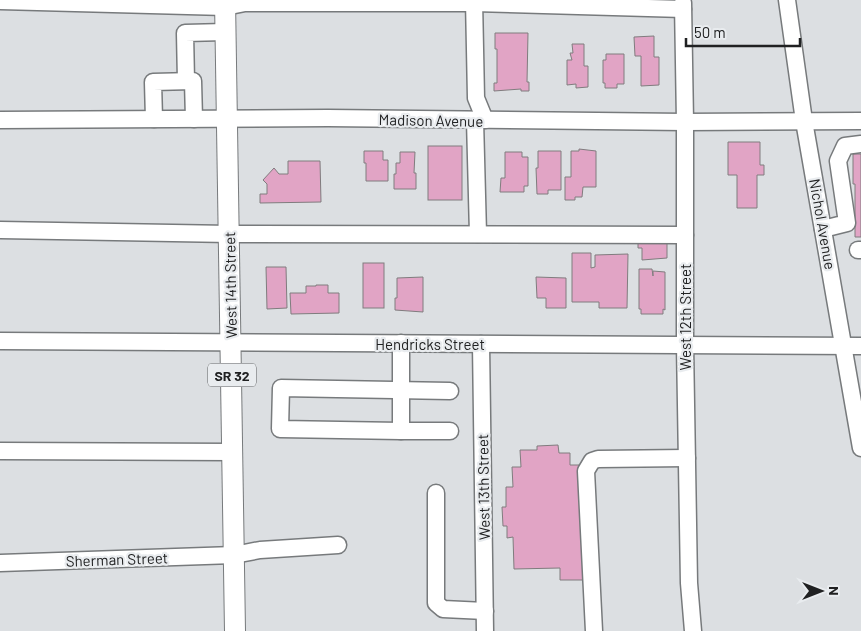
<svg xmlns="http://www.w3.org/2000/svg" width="861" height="631" font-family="Barlow,sans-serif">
<rect width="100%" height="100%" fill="#dcdfe2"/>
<g fill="#e1a4c5" stroke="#807c7e">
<polygon points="495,33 528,33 527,82 529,82 529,91 521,91 521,89 494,91 494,83 497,83 497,49 495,49"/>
<polygon points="654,36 654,57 659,57 659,85 641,86 641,56 635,56 634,37"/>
<polygon points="572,44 584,44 584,66 588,66 588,87 576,88 576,84 567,85 567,60 572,60 570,53 573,53"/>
<polygon points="606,54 624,54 624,84 617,84 617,88 605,88 605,83 603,83 603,60 606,60"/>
<polygon points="728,142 760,142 760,165 764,165 764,175 757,175 757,208 737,208 737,175 728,175"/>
<rect x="428" y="146" width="34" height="54"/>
<polygon points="579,149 596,151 596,187 583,187 582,197 575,197 575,200 565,200 565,177 571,177 571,151 579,151"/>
<polygon points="364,151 383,151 383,160 388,160 388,181 366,181 366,163 364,163"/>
<polygon points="538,151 561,151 561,190 548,190 548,194 537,194 536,168 538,168"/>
<polygon points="400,152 415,152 414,173 416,173 416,189 394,189 394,174 396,174 396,163 400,163"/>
<polygon points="505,152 522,152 522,157 528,157 528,186 524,186 524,192 500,192 501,178 505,178"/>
<polygon points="853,154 861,154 861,237 855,237 855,184 853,184"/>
<polygon points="288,161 320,161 321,202 260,203 260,194 267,194 267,184 263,180 274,168 279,174 288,174"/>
<polygon points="667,240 667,258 642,260 642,248 638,248 638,241"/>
<polygon points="572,253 591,253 591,268 595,267 595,255 628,254 627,308 599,308 599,302 572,302"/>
<rect x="363" y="263" width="21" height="45"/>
<polygon points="266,267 286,267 287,308 267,309"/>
<polygon points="639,269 652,269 653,276 653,271 665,272 665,310 663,309 663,314 641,314 641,309 639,309"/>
<polygon points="423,277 423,312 395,310 395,298 397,298 397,278"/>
<polygon points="536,277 566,278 566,308 546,308 546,298 537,298"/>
<polygon points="316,285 328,285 328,293 339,293 339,313 291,314 290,293 306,293 306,286 316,286"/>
<polygon points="558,445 559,453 570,453 570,465 580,465 583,580 560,580 560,568 514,569 513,537 507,538 507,526 503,526 502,507 506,507 506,487 513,487 512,467 521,467 520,450 537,450 537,446"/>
</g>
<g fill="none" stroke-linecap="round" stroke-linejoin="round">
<g stroke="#777a7c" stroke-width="19">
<g id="minor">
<polyline points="474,0 476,98 485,120"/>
<polyline points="787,0 804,121 861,448"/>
<polyline points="0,1 225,7 245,3 474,3 683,9"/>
<polyline points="683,3 685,122 685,345 689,583 693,631"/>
<polyline points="186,81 185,33 225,32"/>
<polyline points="154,119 153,82 193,81 194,119"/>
<polyline points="0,120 328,118 685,122 861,121"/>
<polyline points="475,120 478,234"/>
<polyline points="823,229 847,223 838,161 845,146 861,144"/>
<polyline points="0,230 230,234 685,235"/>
<polyline points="858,250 861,250"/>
<polyline points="0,341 861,346"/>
<polyline points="401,343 401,431 450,431"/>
<polyline points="481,344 485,631"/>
<polyline points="401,431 280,429 281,388 450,391"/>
<polyline points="0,451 233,452"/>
<polyline points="436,493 436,603 443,609 485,611"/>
<polyline points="0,563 234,555 260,550 338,545"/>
<polyline points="594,631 586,471 592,461 598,459 687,458"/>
</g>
</g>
<g stroke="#777a7c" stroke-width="22">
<polyline id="major" points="225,0 235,631"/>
</g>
<use href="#minor" stroke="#fff" stroke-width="16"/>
<use href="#major" stroke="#fff" stroke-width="20"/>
</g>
<g text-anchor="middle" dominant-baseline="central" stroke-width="4.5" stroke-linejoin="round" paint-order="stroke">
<rect fill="#e9ecef" stroke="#5c5e60" stroke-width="1" x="208" y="363.5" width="48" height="23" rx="4"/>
<g font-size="14" font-weight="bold" fill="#202122">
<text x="232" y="375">SR 32</text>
</g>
<g font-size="15" fill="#202122" stroke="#e9ecef">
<text transform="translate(431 120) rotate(1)">Madison Avenue</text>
<text transform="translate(823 224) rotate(80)">Nichol Avenue</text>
<text transform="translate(230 285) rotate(-91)">West 14th Street</text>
<text transform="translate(685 317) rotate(-90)">West 12th Street</text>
<text x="430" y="344">Hendricks Street</text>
<text transform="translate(483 487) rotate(-91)">West 13th Street</text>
<text transform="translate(117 559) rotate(-2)">Sherman Street</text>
</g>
</g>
<g transform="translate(821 591) rotate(90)" stroke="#e9ecef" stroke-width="4" paint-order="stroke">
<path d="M0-4L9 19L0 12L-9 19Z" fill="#202122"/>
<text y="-8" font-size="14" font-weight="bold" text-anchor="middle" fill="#202122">N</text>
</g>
<path d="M686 38v8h114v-8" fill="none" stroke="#202122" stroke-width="2.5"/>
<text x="694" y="38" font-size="15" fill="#202122" stroke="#e9ecef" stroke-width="4" paint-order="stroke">50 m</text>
</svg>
